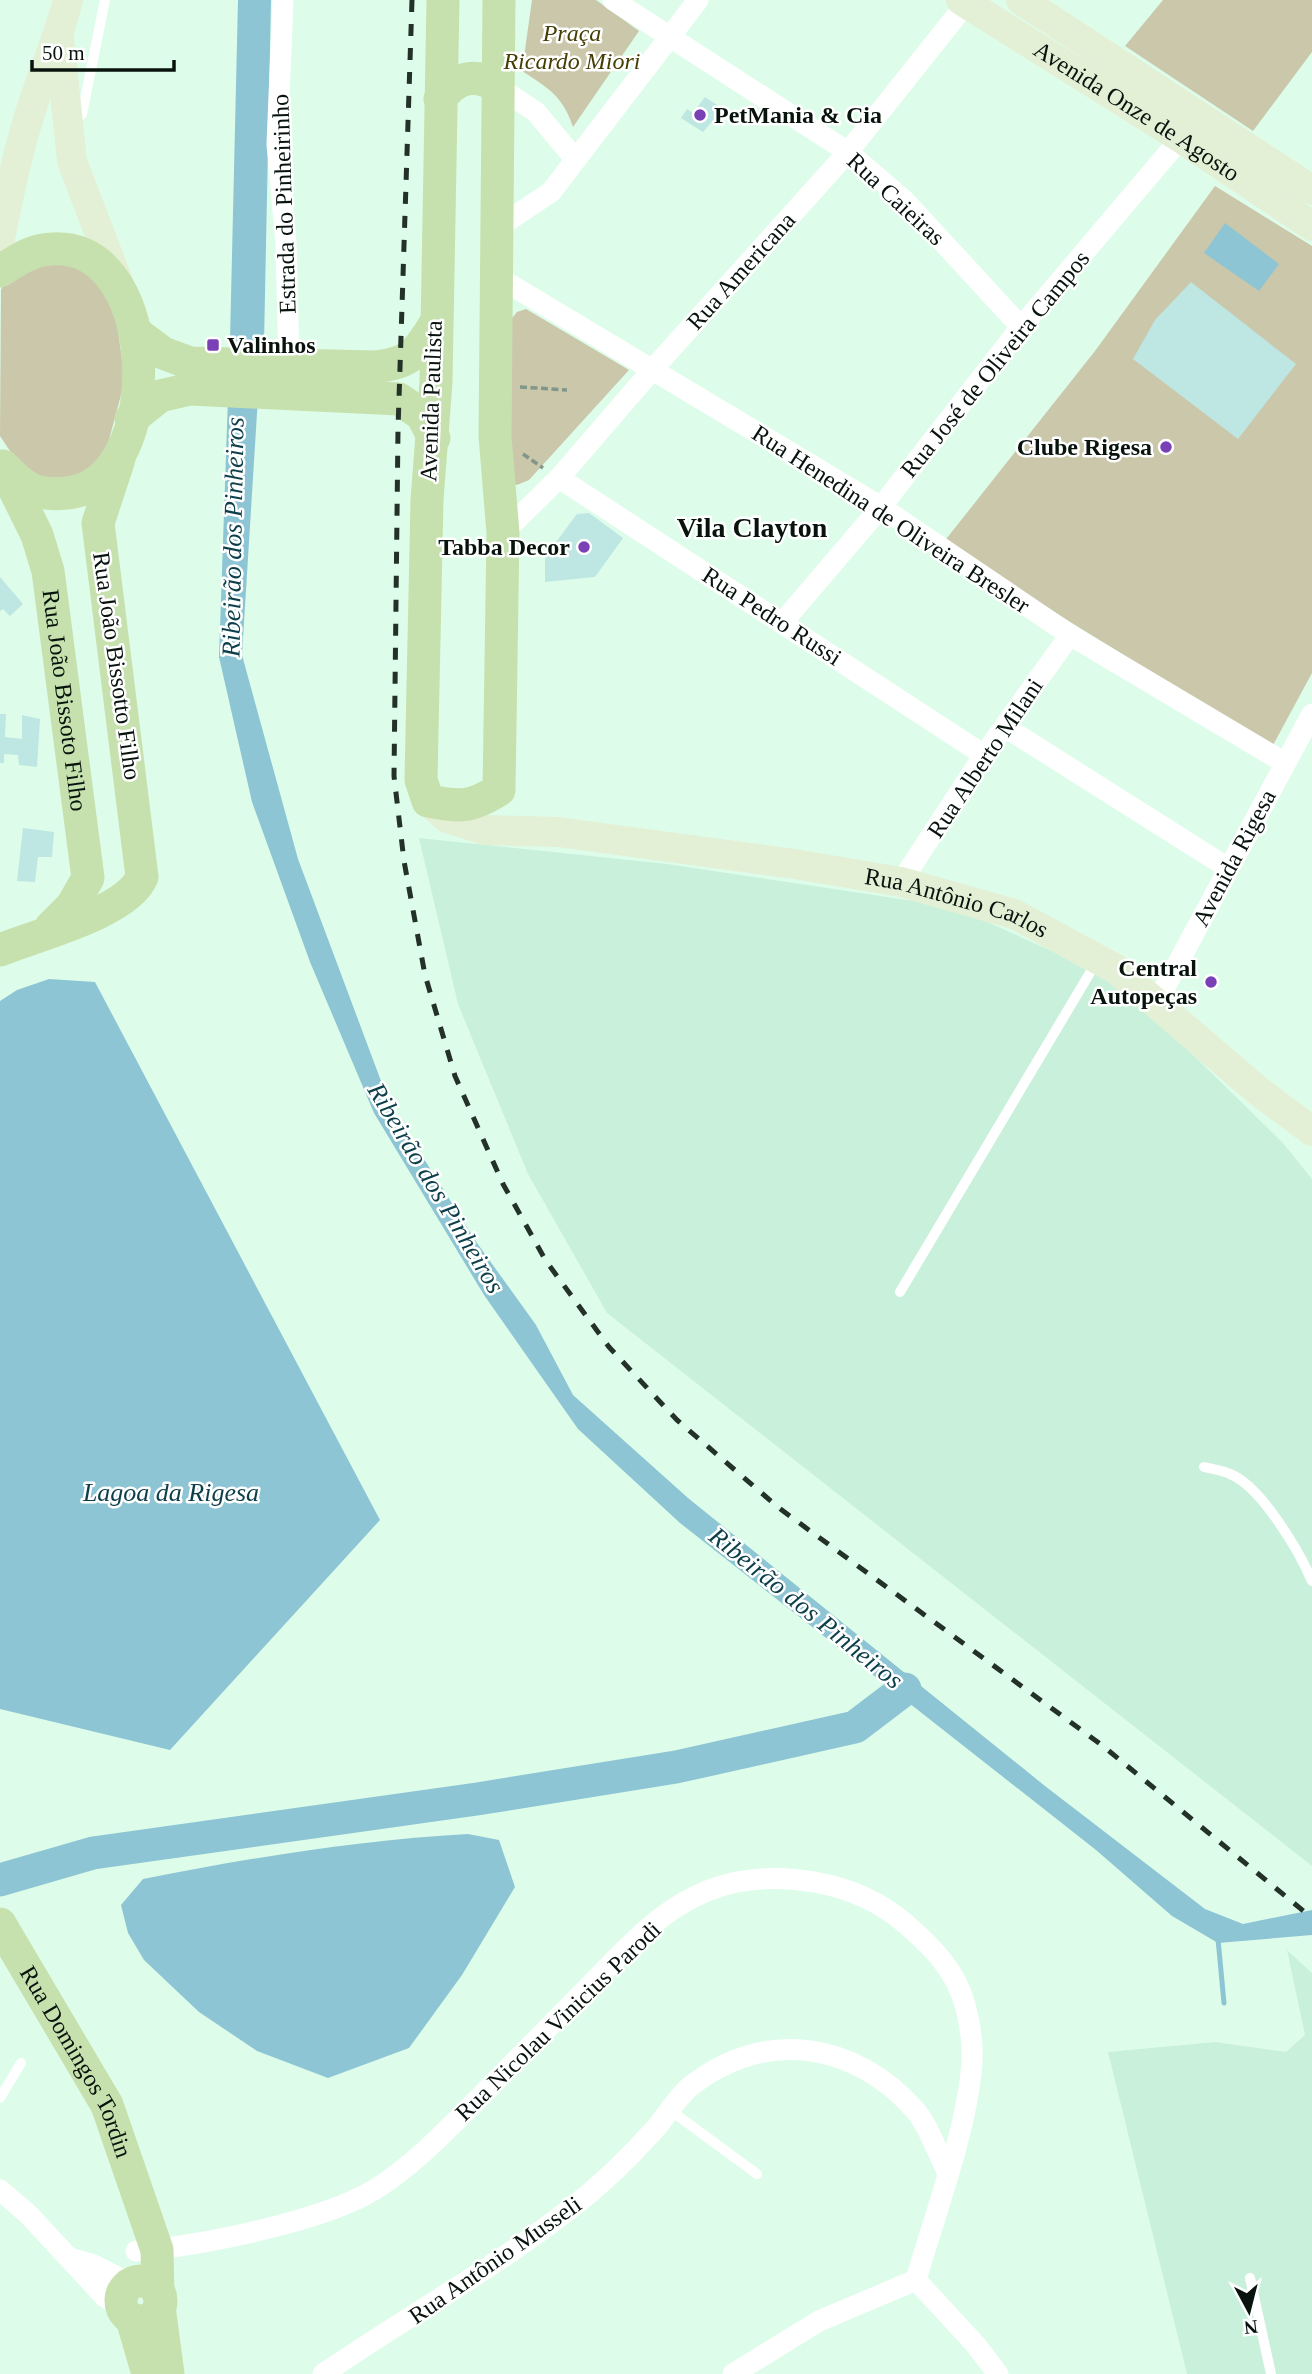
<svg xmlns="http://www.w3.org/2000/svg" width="1312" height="2374" font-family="Georgia,serif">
<rect width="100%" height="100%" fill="#ddfdea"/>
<g fill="#c9f0da">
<polygon points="419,838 667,864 954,907 1056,953 1131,994 1283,1143 1312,1179 1312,1866 607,1313 528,1174 458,1004"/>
<polygon points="1287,1950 1312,1973 1312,2374 1187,2374 1108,2052 1215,2042 1286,2052 1305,2035"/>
</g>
<g fill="#cac7ab">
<path d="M532,0H596L639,31L573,127C563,96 548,88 522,71Z"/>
<polygon points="1163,0 1312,0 1312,52 1253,131 1125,46"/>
<polygon points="1215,186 1312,246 1312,673 1272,747 943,543 1095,351"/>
<polygon points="61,259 99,279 116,317 125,380 106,451 88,470 68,479 33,476 14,457 0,436 1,290 5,281"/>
<polygon points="526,309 629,370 529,480 517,485 505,481 509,322 517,312"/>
</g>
<g fill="#8ec5d4">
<polygon points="238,0 271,0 264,343 230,340"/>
<polygon points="1225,223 1279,264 1259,291 1204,253"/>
<polygon points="228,397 258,397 242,655 298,859 390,1105 477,1243 536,1325 573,1395 688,1498 1045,1786 1205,1909 1243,1924 1312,1910 1312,1935 1218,1943 1172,1916 1096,1850 680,1523 578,1429 484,1295 374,1113 310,962 252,802 219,657"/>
<polygon points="49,979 95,982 380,1520 170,1750 0,1709 0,1001 17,990"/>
<path d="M468,1834L499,1840L515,1887L462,1975L409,2048L328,2078L257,2051L199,2012L144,1960L128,1933L121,1905L143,1879C249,1858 359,1840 468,1834Z"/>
</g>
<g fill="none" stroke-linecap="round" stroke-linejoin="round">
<polyline stroke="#8ec5d4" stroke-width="5" points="1218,1939 1224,2003"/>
<polyline stroke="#8ec5d4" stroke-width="33" points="0,1880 93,1853 477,1799 676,1767 855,1727 905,1689"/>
</g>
<g fill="#bee6e2">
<polygon points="705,97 723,109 703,132 681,118 687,109 693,113"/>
<polygon points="1191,282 1296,364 1238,439 1133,359 1155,320"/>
<polygon points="589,513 623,538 595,577 545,582 545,557 577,514"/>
<polygon points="0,577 23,604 10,616 3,609 0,611"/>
<polygon points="0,714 6,714 5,737 22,739 22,715 40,719 37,767 19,765 18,755 4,754 4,763 0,763"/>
<polygon points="23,828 54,832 52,857 38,857 35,882 17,881"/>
</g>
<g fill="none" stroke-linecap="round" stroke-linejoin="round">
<g stroke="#81978a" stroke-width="3.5" stroke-dasharray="7 3.5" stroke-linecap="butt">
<polyline points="520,387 567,390"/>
<polyline points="523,454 543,468"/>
</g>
<g stroke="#fff" stroke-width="10">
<polyline points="72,123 82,114 105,0"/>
<polyline points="900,1292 1097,961"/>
<path d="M1204,1467C1212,1469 1222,1470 1230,1474C1261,1486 1299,1551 1312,1581"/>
<polyline points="0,2098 21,2063"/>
<polyline points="670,2110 757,2174"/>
<polyline points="1250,2278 1271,2374"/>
</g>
<g stroke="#fff" stroke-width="21">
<polyline points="283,0 277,144 286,243 289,365"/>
<polyline points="613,0 848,152 905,201 1021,327"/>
<polyline points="497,86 536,112 575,159"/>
<polyline points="497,228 551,192 698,0"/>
<polyline points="496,276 881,507 1070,635 1285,763"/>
<polyline points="559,478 984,755"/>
<polyline points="503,533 559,478 653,369 848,152 969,0"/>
<polyline points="782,623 881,507 1021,327 1181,138"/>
<polyline points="1005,727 1228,868"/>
<polyline points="901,882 984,755 1070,635"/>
<polyline points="1157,1002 1312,714"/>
<polyline points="0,2190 29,2215 105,2297 122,2308"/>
<path d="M136,2251C198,2246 321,2222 374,2190C413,2166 448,2129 481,2096C519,2057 557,2019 595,1980C625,1950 655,1916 694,1897C731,1878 774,1875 814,1882C849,1888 881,1902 907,1925C923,1939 940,1955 951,1973C968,1999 975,2043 971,2073C964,2138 934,2217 916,2280L819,2321L733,2374"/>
<polyline points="70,2258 94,2265 131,2284"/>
<polyline points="916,2280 975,2344 998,2374"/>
<path d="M323,2374C405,2318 491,2270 570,2209C600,2186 629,2158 655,2129C667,2115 678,2096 692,2085C765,2028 855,2042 915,2110C929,2126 937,2152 947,2171"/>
</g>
<g stroke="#e3f0d6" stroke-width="30">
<path id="s1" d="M961,0L1181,138L1312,226"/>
<polyline points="1021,0 1312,190"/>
<polyline points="59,38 72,161 120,287"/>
<path d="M0,238C9,194 18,150 32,107C43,71 59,37 68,0"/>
<path id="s2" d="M428,801L447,818L485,830L558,832L795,864L901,882L1014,914L1116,969L1257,1090L1312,1131"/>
</g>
<g stroke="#c7e1ae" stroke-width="33">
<path d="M443,0L436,382L427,500L421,780L428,801C461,807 470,808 499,790L503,533L495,436L499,0"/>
<path d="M440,99C456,78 473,72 497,86"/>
<path d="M0,271C13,263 28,252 43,250C163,228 169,484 67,493C37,496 26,490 6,469"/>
<path d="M135,332L163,353L190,363L376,367C411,363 417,353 435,324"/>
<polyline points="131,419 160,396 190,389 399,399 422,415 434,438"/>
<path id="s3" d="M3,466L37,535L48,571L88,878L72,906L51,927"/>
<path d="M0,950C36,935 127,913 142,877L98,523L119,459"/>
<path id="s4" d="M0,1924L107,2105L157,2250L158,2293"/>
<circle cx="141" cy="2301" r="20"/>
<polyline points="159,2307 168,2374"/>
<polyline points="132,2319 148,2374"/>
</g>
<polyline stroke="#233129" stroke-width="5" stroke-dasharray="12 12" stroke-linecap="butt" points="412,0 398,429 394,776 404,861 425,975 455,1076 503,1184 546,1261 609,1347 677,1420 779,1508 1103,1746 1312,1918"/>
</g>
<g fill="#7a40b6" stroke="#fff" stroke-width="2.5">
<circle cx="700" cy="115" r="7"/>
<rect x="206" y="338" width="14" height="14" rx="3.5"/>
<circle cx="1166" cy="447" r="7"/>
<circle cx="584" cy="547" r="7"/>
<circle cx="1211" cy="982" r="7"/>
</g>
<g text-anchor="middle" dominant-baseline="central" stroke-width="5" stroke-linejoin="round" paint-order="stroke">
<g font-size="24" font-style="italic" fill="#453e04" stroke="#fff">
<text x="572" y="33">Praça<tspan x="572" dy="28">Ricardo Miori</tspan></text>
</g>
<g font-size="24" fill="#08130d" stroke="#fff">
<text stroke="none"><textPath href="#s1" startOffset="208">Avenida Onze de Agosto</textPath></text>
<text transform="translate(896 199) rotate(43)">Rua Caieiras</text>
<text transform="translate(284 204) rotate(-92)">Estrada do Pinheirinho</text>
<text transform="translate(741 271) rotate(-48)">Rua Americana</text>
<text transform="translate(995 364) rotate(-51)">Rua José de Oliveira Campos</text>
<text transform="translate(431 401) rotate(-88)">Avenida Paulista</text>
<text transform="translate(891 519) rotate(33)">Rua Henedina de Oliveira Bresler</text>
<text transform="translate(772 616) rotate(33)">Rua Pedro Russi</text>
<text transform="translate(117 666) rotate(82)">Rua João Bissotto Filho</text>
<text stroke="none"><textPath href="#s3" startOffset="245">Rua João Bissoto Filho</textPath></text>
<text transform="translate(985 758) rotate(-56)">Rua Alberto Milani</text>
<text transform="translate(1234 858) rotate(-62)">Avenida Rigesa</text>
<text stroke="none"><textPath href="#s2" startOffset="544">Rua Antônio Carlos</textPath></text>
<text transform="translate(558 2021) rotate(-44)">Rua Nicolau Vinicius Parodi</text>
<text stroke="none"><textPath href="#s4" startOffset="158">Rua Domingos Tordin</textPath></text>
<text transform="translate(495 2260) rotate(-35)">Rua Antônio Musseli</text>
</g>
<g font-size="24" font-weight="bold" fill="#08130d" stroke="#fff" text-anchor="end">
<text x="714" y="115" text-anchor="start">PetMania &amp; Cia</text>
<text x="227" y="345" text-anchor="start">Valinhos</text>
<text x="1152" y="447">Clube Rigesa</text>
<text x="570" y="547">Tabba Decor</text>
<text x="1197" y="968">Central<tspan x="1197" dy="28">Autopeças</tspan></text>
</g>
<g font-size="26" font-style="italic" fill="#0c3f4a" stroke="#fff">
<text transform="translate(233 537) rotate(-89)">Ribeirão dos Pinheiros</text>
<text transform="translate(436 1188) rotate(59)">Ribeirão dos Pinheiros</text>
<text x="171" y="1492">Lagoa da Rigesa</text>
<text transform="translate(806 1608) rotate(39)">Ribeirão dos Pinheiros</text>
</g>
<g font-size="28" font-weight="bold" fill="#08130d" stroke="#fff">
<text x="752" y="527">Vila Clayton</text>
</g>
</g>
<g transform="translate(1249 2311) rotate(173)" stroke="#ffffff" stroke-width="5" paint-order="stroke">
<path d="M0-5L12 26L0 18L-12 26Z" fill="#08130d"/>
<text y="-10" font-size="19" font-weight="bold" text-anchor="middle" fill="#08130d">N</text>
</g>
<path d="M32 60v10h142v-10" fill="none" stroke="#08130d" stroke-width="3.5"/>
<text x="42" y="60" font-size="21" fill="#08130d" stroke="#ffffff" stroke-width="5" paint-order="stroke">50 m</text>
</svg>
